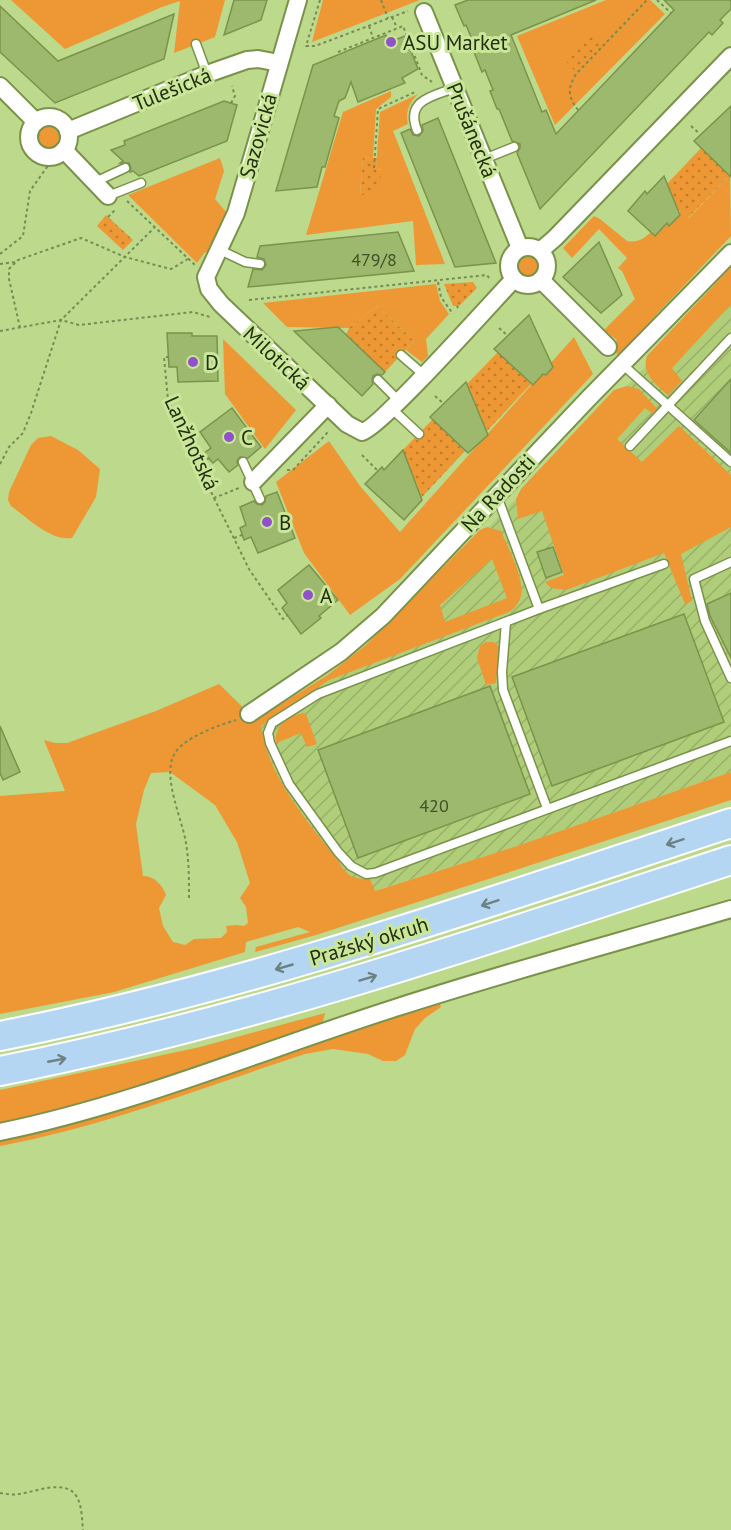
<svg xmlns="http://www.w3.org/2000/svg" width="731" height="1530" font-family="'PT Sans',sans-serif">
<defs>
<pattern id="industrial-furrows" width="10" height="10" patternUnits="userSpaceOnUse" patternTransform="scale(1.5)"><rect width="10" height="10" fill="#b0ce7a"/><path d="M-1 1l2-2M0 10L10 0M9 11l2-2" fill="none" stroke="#97b168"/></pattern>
<pattern id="park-dots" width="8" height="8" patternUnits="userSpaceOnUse" patternTransform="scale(1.5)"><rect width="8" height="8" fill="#ed9834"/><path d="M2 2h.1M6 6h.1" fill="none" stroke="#c07c2a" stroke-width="1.8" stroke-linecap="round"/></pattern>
</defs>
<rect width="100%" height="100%" fill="#bcd98c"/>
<polygon fill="url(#industrial-furrows)" points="731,279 731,772 514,847 364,894 204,767 376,642"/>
<g fill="#ed9834" fill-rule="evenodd">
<polygon points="11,0 225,0 215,37 174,53 180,1 162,7 65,49"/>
<polygon points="323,0 420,0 312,42"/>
<polygon points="606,0 650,0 665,14 555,125 517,36"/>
<path d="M391,91V97L376,109L373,158L363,157L360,194L381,170L376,169L380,112L418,94C410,102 405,111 408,124L393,131L445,264L416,265L413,221L306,235L343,112Z"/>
<circle cx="48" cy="137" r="11"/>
<polygon points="220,158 224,171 215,199 227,213 218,242 208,254 205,252 197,263 128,195"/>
<path d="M730,175L731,236L618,355L610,347L617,340L604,330L635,299L622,271L618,268L627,258L599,229L572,258L563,248L594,216L600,219L627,241C637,243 644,239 651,232L655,236L667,223L670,225L680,215V210L689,218Z"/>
<circle cx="528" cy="265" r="11"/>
<path d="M731,267V304L672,368L682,381L668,395C656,384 641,374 647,356Z"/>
<polygon points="436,284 440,301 449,314 426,339 428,356 422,362 406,350 414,341 377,306 349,328 287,327 263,303"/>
<polygon points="574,337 593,374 400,579 350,615 304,553 276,482 329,441 360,486 400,532"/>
<polygon points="223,339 296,410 265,449 225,394"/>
<polygon points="627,386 639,389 657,409 653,414 645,408 617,439 642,462 679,426 731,475 731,527 681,554 692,601 685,604 664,553 566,590 551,588 545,582 564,575 542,511 518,519 516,499 521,489 614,390"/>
<path d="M51,436L78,450L100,469L96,497L72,538C50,541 28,518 11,506L8,500L9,492L31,445L38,438Z"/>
<path d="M487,527L501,531C508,548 524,577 521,595C520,602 516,606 511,611L329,680L261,726C269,779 307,820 339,862C347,877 354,879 370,879L375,891L514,847L731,772V800L316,935L255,952L256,947L310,932L298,927L246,942L245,952L114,992L0,1014V796L65,791L44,740L55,743H67L156,711L219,684L256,720L329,674L366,645L480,530ZM492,559L507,598L445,622L440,605ZM170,772L215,805L237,842L250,883L240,898L246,907L248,923L244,926L237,925L226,926L227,932L221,938L194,939L185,945L173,942L163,926L159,908L166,895C162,884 154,876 143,876L136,824L144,790L151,773Z"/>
<polygon points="486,642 494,642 500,648 496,683 486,685 477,658 480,646"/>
<path d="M304,713L306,714L317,744L307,747L301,733L276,743C274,727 288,715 304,713Z"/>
<path d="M439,1001L441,1007L425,1018L415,1029L405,1055L396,1061H383L368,1054L333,1049L305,1054C204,1087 105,1126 0,1146V1136Z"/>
<polygon points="325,1013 321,1029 256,1052 0,1128 0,1090 200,1047"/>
</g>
<g fill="url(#park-dots)">
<polygon points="589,33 600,45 574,70 564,59"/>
<polygon points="701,148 730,175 688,218 680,210 678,212 667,184"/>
<polygon points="363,157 377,158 376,169 381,170 380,188 368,195 360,195"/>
<polygon points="106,215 133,240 123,250 97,226"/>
<polygon points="473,282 477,288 459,306 453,306 444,284"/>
<polygon points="377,306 414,341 385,372 346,335 349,328"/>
<polygon points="498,352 531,384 487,431 467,384"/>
<polygon points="433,419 465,451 421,498 417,484 402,455 403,450"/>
</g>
<g fill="#9db96e" stroke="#7a944a" stroke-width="1.5">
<polygon points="234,0 267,0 261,20 224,35"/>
<polygon points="468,0 596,0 511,35 542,112 546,110 556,134 674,10 664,0 731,0 731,9 720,20 723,23 712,35 709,32 540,209 517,153 520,148 520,144 512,141 499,109 497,109 490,91 493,90 485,70 482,72 474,52 477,51 466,25 464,26 455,5"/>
<polygon points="0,6 58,61 174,14 164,59 55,103 0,52"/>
<polygon points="386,35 387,41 394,38 395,40 405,36 418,69 402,78 405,83 358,102 351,82 345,98 339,101 334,116 339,118 325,167 322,167 317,187 276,191 313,65"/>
<polygon points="224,101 237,105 227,141 139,176 133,171 130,172 131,168 129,163 120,163 123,161 111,150 125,145 124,141"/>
<polygon points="731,106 731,177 694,141"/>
<polygon points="438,118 496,263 455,267 425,193 401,133 410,129 413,135 419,136 423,131 422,125"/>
<polygon points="664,176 680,215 669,226 667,223 655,236 628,211 645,191 647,194"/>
<polygon points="398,232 414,271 248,287 253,269 262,270 266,265 264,259 257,257 260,246"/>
<polygon points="599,242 622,295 601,313 563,277"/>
<polygon points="529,315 553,367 546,375 543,374 533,385 494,349"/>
<polygon points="338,327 385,372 382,375 377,374 373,376 372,381 373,384 362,396 294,331"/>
<polygon points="167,333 192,333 192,336 217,336 218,381 178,382 177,367 169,367"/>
<polygon points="731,379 731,453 694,420"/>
<polygon points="466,382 488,435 468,453 430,417"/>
<polygon points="232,408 261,447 248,458 240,457 237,461 238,465 229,472 218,459 213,463 204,453 211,448 200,432"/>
<polygon points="403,450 422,500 404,520 365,484 382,467 384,470"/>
<polygon points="277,492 295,538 258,553 251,537 244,540 240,528 246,525 240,507 254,501 257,504 262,505 265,502 266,496"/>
<polygon points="553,547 562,572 546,578 537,552"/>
<polygon points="309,565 338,600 319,616 321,618 301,634 282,608 287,603 278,590"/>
<polygon points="731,593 731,658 710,616 707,604"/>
<polygon points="684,614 724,722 552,786 512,677"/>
<polygon points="490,686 530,794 358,858 318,750"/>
<polygon points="0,726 20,772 3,780 0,773"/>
</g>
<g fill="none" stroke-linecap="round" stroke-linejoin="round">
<g stroke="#799349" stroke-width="11">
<g id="service">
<polyline points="196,44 207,74"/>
<path d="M417,130C405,100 433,96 454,88"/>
<polyline points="484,159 514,147"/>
<polyline points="95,182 125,168"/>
<polyline points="108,196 141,183"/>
<polyline points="220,250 245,262 260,264"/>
<polyline points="401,355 424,375"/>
<polyline points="622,364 731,462"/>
<polyline points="378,380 399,401"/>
<polyline points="391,408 419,434"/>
<polyline points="630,446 731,338"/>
<polyline points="243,462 260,499"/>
<polyline points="497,496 539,609 318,694 272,723 268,733 270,743 289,784 338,852 351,866 366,874 375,873 731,741"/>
<polyline points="731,562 694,579 705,621 731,678"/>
<polyline points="539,609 664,564"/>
<polyline points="506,622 502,672 503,690 547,808"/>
</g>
</g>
<g stroke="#799349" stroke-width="20">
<g id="minor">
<path d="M298,0L236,213L206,277L209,289L221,304L347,424L362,432C379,429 493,301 514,279"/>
<polyline points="424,12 520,248"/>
<polyline points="0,86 36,122"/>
<circle cx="49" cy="137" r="20"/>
<polyline points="68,131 207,74 247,60 258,59 279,63"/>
<polyline points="64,150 108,196"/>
<circle cx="528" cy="266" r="19"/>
<polyline points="540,251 555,238 731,56"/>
<polyline points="541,280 608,347"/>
<polyline points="253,482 328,405"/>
<polyline points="249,714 341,652 383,616 587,400 731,253"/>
<path d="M0,1132C136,1104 263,1050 395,1008C506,972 619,942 731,909"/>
</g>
</g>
<g stroke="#fff" stroke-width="32">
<g id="motorway">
<path d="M0,1036C250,987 489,902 731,823"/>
<path d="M0,1071C249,1022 490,939 731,860"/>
</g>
</g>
<g stroke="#778c54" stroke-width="2" stroke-dasharray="3 3" stroke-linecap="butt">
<polyline points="320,0 306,46 315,46 408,11"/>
<polyline points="381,0 388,18"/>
<polyline points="657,0 671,13"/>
<polyline points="392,17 397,28"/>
<polyline points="369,26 373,38"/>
<polyline points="338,52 403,26 422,75 432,82"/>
<polyline points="231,103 235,96 232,86"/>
<path d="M578,110C568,97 567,89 576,74L647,0"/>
<polyline points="691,126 700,134"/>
<polyline points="374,168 378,109 415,92"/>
<polyline points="127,201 195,265"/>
<polyline points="108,217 115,210"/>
<polyline points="0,254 23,236 30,191 52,160"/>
<polyline points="0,264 15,262"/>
<polyline points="438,282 441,297 453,314"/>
<polyline points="249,300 487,275 489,278"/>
<polyline points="457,306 458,308"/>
<polyline points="20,328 9,279 9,269 18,260 81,238 125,257 171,269 188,259"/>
<polyline points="499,328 507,335"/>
<polyline points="0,331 61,320 154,228"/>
<polyline points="169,357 164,357 168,400 214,498 239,488"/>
<polyline points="435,396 443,403"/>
<polyline points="192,451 197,449 209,460"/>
<polyline points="362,455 378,471"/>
<polyline points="0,464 9,447 23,433 31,413 61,320 79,325 193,312 210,317"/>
<polyline points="199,468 209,461"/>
<polyline points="287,470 293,470 328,432"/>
<polyline points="214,498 249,569 283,619 288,615"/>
<polyline points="234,538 242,535"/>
<path d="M189,898C189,880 189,861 186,843C182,818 161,775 175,753C185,737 219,725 236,720"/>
<path d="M0,1493C6,1494 13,1495 19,1494C35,1492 66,1478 77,1497C82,1506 82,1520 83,1530"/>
</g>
<use href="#service" stroke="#fff" stroke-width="8"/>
<use href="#minor" stroke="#fff" stroke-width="16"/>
<use href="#motorway" stroke="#b5d6f3" stroke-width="28"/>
</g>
<defs><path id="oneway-shaft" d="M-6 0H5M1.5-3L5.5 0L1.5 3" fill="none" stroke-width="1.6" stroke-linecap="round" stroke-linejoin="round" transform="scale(1.5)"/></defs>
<g stroke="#6c8281">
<use href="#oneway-shaft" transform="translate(675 842) rotate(162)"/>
<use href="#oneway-shaft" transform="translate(490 903) rotate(162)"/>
<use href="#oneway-shaft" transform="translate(284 967) rotate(164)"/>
<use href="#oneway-shaft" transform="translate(368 978) rotate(-17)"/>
<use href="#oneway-shaft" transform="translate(57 1060) rotate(-11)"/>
</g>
<g fill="#8f52c8" stroke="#c9e699" stroke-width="2">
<circle cx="391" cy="42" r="6"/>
<circle cx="193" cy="362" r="6"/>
<circle cx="229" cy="437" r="6"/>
<circle cx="267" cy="522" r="6"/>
<circle cx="308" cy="595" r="6"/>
</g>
<g text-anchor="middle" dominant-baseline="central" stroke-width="6" stroke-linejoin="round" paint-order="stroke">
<g font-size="18" fill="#425127">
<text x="374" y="259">479/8</text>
<text x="434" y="805">420</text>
</g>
<g font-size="21" fill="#232e0f" stroke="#c9e699" text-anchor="start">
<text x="403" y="42">ASU Market</text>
<text x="205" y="362">D</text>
<text x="241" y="437">C</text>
<text x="279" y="522">B</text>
<text x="320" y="595">A</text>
</g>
<g font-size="21" fill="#232e0f" stroke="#c9e699">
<text transform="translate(172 89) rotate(-22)">Tulešická</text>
<text transform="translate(472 130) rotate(68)">Prušánecká</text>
<text transform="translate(258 136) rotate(-74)">Sazovická</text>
<text transform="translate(277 358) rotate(43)">Milotická</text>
<text transform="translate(192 443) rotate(65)">Lanžhotská</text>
<text transform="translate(498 493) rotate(-47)">Na Radosti</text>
<text transform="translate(369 941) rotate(-17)">Pražský okruh</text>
</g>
</g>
</svg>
